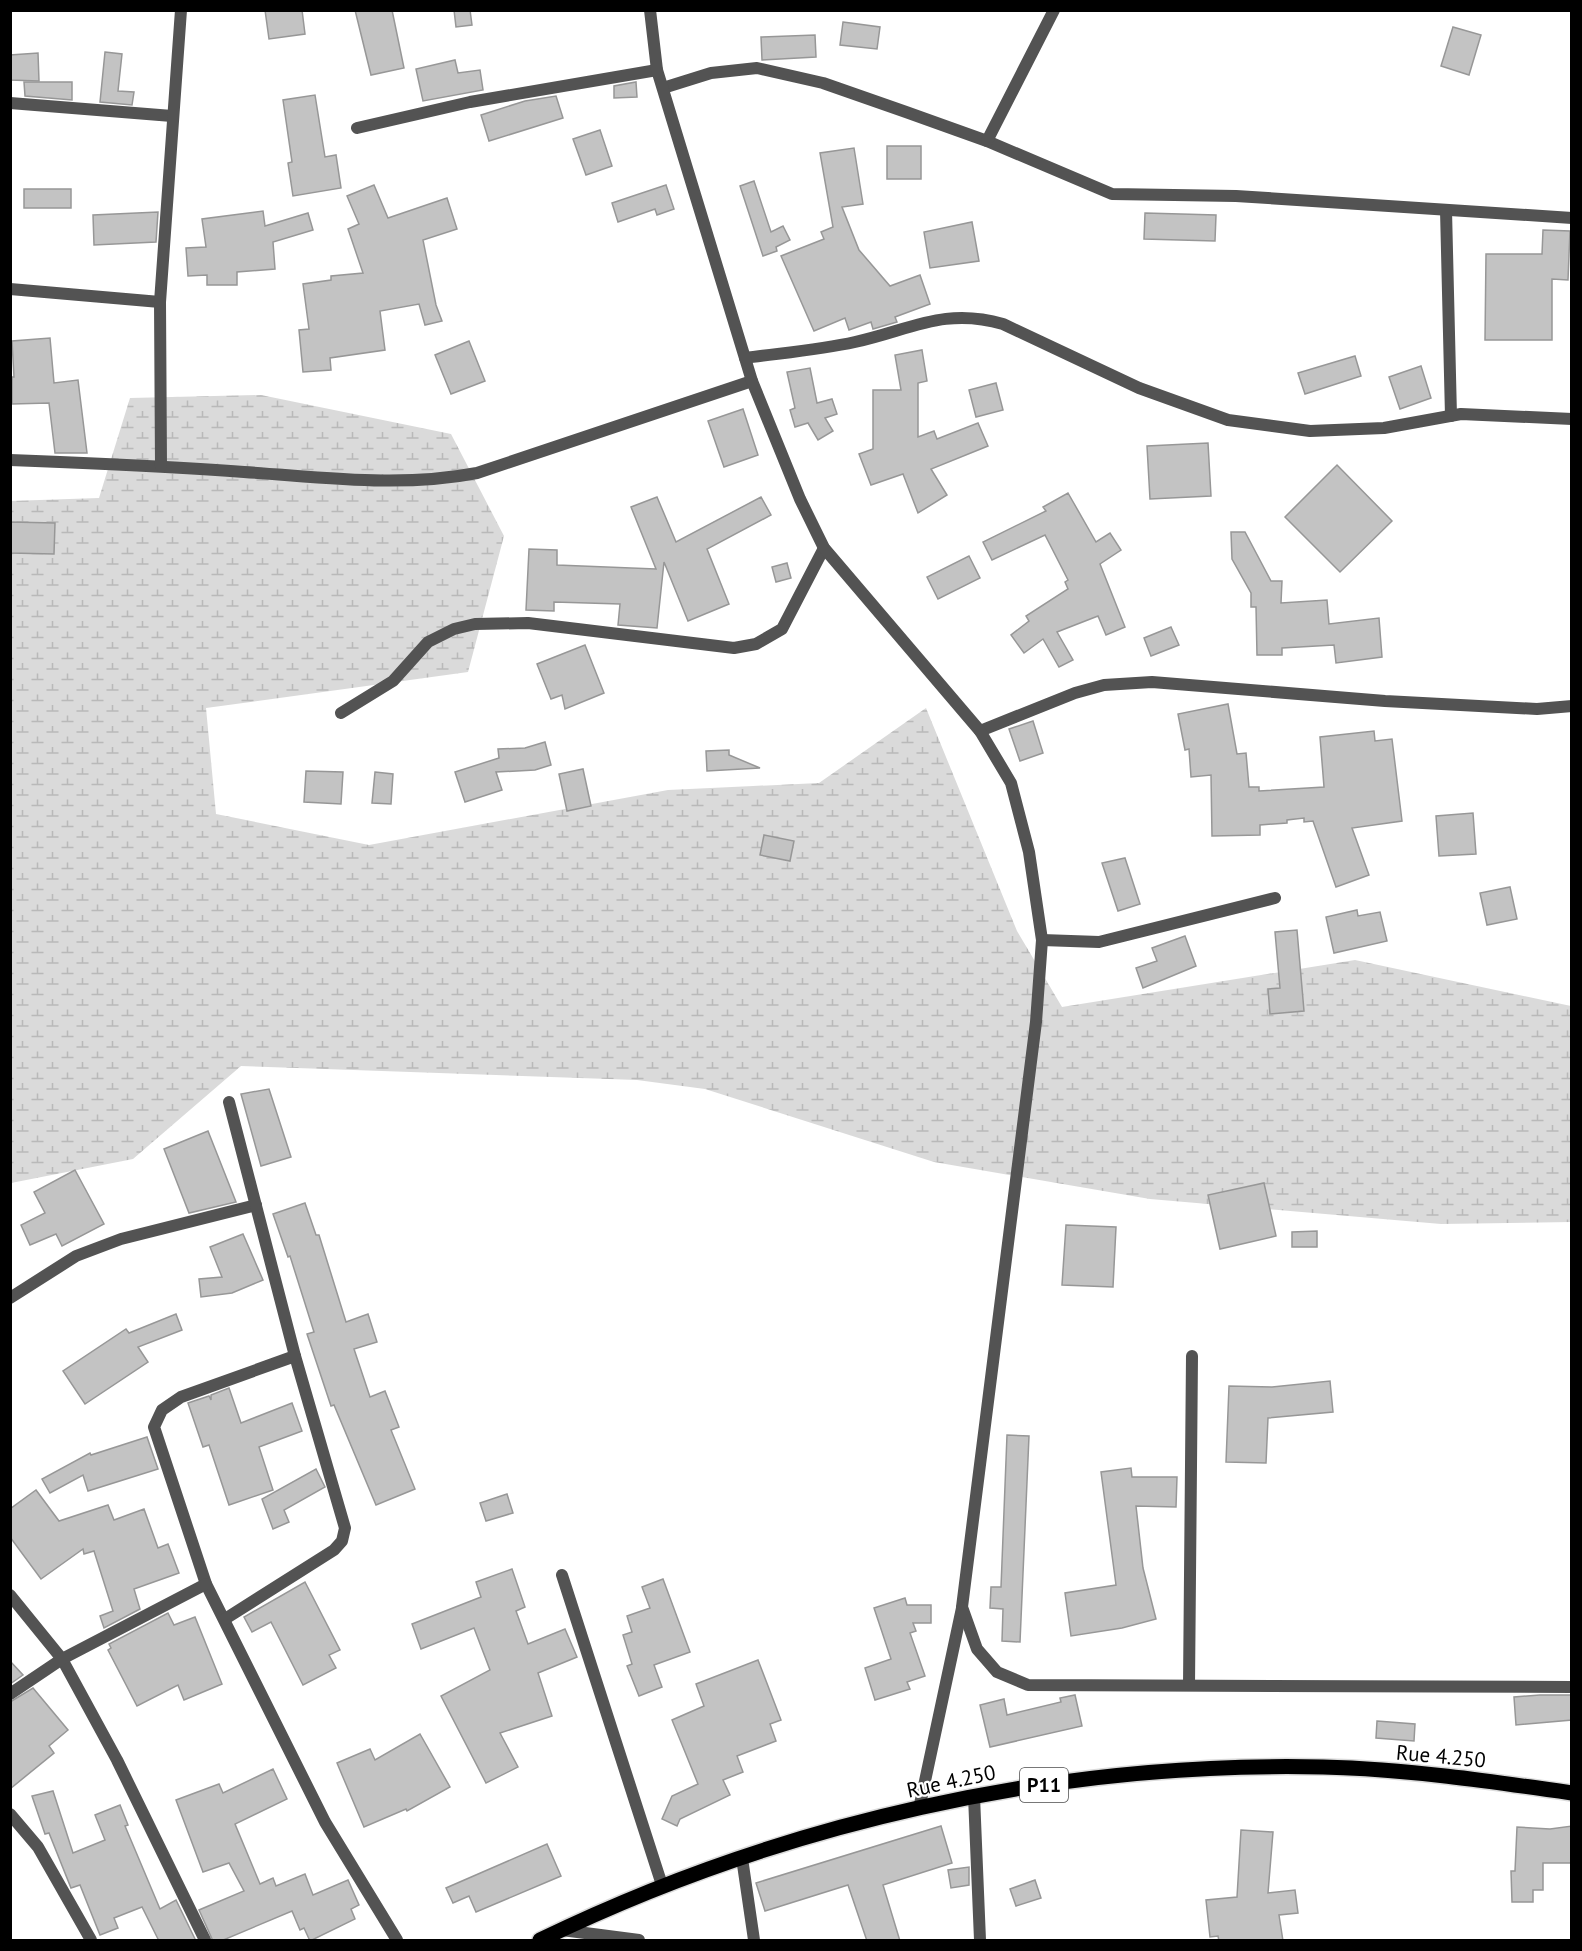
<svg xmlns="http://www.w3.org/2000/svg" width="1582" height="1951" font-family="'PT Sans',sans-serif">
<defs>
<pattern id="wetland-marsh" width="20" height="14" patternUnits="userSpaceOnUse" patternTransform="scale(1.5)"><rect width="20" height="14" fill="#dadada"/><path d="M1 5h8M5 5V1M11 12h8M15 12V8" fill="none" stroke="#b9b9b9"/></pattern>
</defs>
<rect width="100%" height="100%" fill="#fff"/>
<polygon fill="url(#wetland-marsh)" points="261,395 451,434 504,536 468,672 206,708 216,814 369,845 668,790 819,783 926,708 1017,931 1062,1007 1355,960 1571,1006 1571,1222 1441,1224 1150,1199 934,1162 705,1089 637,1080 241,1066 133,1159 11,1183 10,501 99,498 130,398"/>
<g fill="#c3c3c3" stroke="#979797" stroke-width="1.5">
<polygon points="265,10 302,10 305,34 269,39"/>
<polygon points="355,10 392,10 404,68 371,75"/>
<polygon points="454,10 470,10 472,25 456,27"/>
<polygon points="843,22 880,27 877,49 840,45"/>
<polygon points="1453,27 1481,35 1469,75 1441,66"/>
<polygon points="815,35 816,57 762,60 761,37"/>
<polygon points="105,52 122,54 118,91 134,92 132,105 100,102"/>
<polygon points="38,53 39,81 10,80 10,55"/>
<polygon points="455,60 458,73 480,70 483,90 423,101 416,69"/>
<polygon points="24,82 72,82 72,100 25,96"/>
<polygon points="636,82 637,97 614,98 614,86"/>
<polygon points="315,95 325,157 336,155 341,188 293,196 288,163 292,162 283,100"/>
<polygon points="556,96 563,118 489,141 481,115 525,101"/>
<polygon points="600,130 612,166 586,175 573,139"/>
<rect x="887" y="146" width="34" height="33"/>
<polygon points="854,148 863,204 842,207 859,250 890,286 920,275 930,304 895,317 897,322 873,329 871,322 849,330 845,318 814,331 781,256 824,239 821,232 833,227 820,153"/>
<polygon points="754,181 771,232 783,226 790,240 776,247 777,251 763,256 740,186"/>
<polygon points="374,185 388,218 447,198 457,229 423,240 436,305 442,321 425,325 419,304 380,311 385,350 330,358 331,370 303,372 299,330 309,329 303,284 331,280 331,276 363,273 348,229 359,224 347,196"/>
<polygon points="666,185 674,209 657,215 655,209 618,222 612,203"/>
<rect x="24" y="189" width="47" height="19"/>
<polygon points="263,211 265,226 308,213 313,230 273,242 275,269 237,272 237,285 207,285 207,275 188,276 186,248 206,247 202,219"/>
<polygon points="158,212 156,242 94,245 93,215"/>
<polygon points="1145,213 1216,215 1215,241 1144,239"/>
<polygon points="972,222 979,261 930,268 924,232"/>
<polygon points="1543,230 1570,231 1568,280 1552,279 1552,340 1485,340 1486,254 1542,254"/>
<polygon points="50,338 54,383 78,380 87,453 55,453 49,403 12,404 12,377 14,377 12,341"/>
<polygon points="469,341 485,381 451,394 435,355"/>
<polygon points="922,350 927,381 918,383 918,437 934,431 937,439 978,423 988,446 931,469 947,495 918,513 903,474 871,485 859,454 873,449 873,390 901,390 895,355"/>
<polygon points="1355,356 1361,376 1305,394 1298,373"/>
<polygon points="1421,366 1431,398 1400,409 1389,377"/>
<polygon points="810,368 817,403 832,399 837,414 825,418 833,431 818,440 808,423 795,427 790,410 795,408 787,372"/>
<polygon points="996,383 1003,410 976,417 969,390"/>
<polygon points="743,409 758,455 724,467 708,421"/>
<polygon points="1208,443 1211,496 1150,499 1147,446"/>
<polygon points="1337,465 1392,521 1340,572 1285,517"/>
<polygon points="1068,493 1096,542 1110,533 1121,550 1100,564 1125,627 1106,635 1098,616 1057,632 1073,660 1059,667 1043,639 1024,653 1011,635 1029,621 1026,616 1068,589 1065,582 1068,580 1045,535 992,560 983,542 1046,511 1043,507"/>
<polygon points="657,497 676,542 761,497 771,515 707,549 729,604 688,621 664,562 657,628 618,625 620,604 554,602 554,611 526,610 529,549 557,550 557,565 656,569 631,507"/>
<polygon points="10,522 55,523 54,554 10,553"/>
<polygon points="1231,532 1245,532 1271,581 1282,581 1281,603 1327,600 1329,624 1379,618 1382,657 1336,663 1334,645 1282,648 1282,655 1257,655 1256,607 1251,607 1251,593 1232,559"/>
<polygon points="969,556 980,578 938,599 927,577"/>
<polygon points="787,563 791,578 776,582 772,567"/>
<polygon points="1171,627 1179,645 1151,656 1144,638"/>
<polygon points="585,645 604,693 565,709 562,695 551,699 537,664"/>
<polygon points="1228,704 1237,754 1246,753 1249,787 1259,787 1259,791 1324,787 1320,737 1374,731 1375,741 1392,739 1402,821 1352,828 1369,875 1336,887 1313,821 1304,822 1304,818 1287,820 1287,823 1260,825 1260,835 1212,836 1211,775 1191,777 1189,749 1185,750 1178,714"/>
<polygon points="1033,721 1043,753 1020,761 1009,729"/>
<polygon points="545,742 551,765 535,770 496,772 502,790 465,802 455,772 499,758 498,749 525,748"/>
<polygon points="729,750 729,755 760,768 707,771 706,751"/>
<polygon points="583,769 591,806 567,811 559,774"/>
<polygon points="306,771 343,772 341,804 304,802"/>
<polygon points="375,772 393,774 391,804 372,803"/>
<polygon points="1473,813 1476,854 1439,856 1436,816"/>
<polygon points="764,835 794,841 790,861 760,855"/>
<polygon points="1125,858 1140,904 1118,911 1102,863"/>
<polygon points="1510,887 1517,919 1487,925 1480,893"/>
<polygon points="1357,910 1358,916 1380,912 1387,941 1334,953 1326,917"/>
<polygon points="1297,930 1304,1011 1270,1014 1268,989 1280,988 1275,932"/>
<polygon points="1185,936 1196,966 1143,988 1136,968 1157,961 1152,948"/>
<polygon points="269,1089 291,1157 261,1166 241,1094"/>
<polygon points="208,1131 236,1202 189,1213 164,1149"/>
<polygon points="75,1170 104,1224 62,1246 56,1234 30,1245 21,1225 45,1213 34,1192"/>
<polygon points="1264,1183 1276,1236 1220,1249 1208,1195"/>
<polygon points="305,1203 316,1235 319,1235 346,1322 368,1314 377,1342 354,1349 370,1397 385,1391 399,1427 391,1430 415,1489 376,1505 334,1405 331,1406 307,1334 314,1332 290,1256 288,1257 273,1214"/>
<polygon points="1066,1225 1116,1227 1113,1287 1062,1285"/>
<polygon points="1317,1231 1317,1247 1292,1247 1292,1232"/>
<polygon points="243,1234 263,1280 232,1293 201,1297 199,1279 222,1277 210,1247"/>
<polygon points="176,1314 182,1330 138,1347 148,1362 85,1404 63,1371 126,1329 129,1333"/>
<polygon points="1330,1381 1333,1412 1268,1418 1266,1463 1226,1462 1229,1386 1272,1387"/>
<polygon points="229,1388 241,1423 292,1403 302,1431 259,1447 273,1490 229,1505 209,1445 203,1447 188,1403 209,1396 211,1400 211,1395"/>
<polygon points="1007,1435 1029,1436 1020,1642 1002,1641 1003,1609 990,1608 991,1587 1001,1587"/>
<polygon points="147,1437 158,1469 88,1491 83,1475 50,1493 42,1479 90,1453 91,1455"/>
<polygon points="1131,1468 1132,1477 1177,1477 1176,1507 1136,1506 1143,1568 1156,1619 1122,1628 1071,1636 1065,1593 1116,1585 1101,1472"/>
<polygon points="316,1469 325,1487 284,1510 289,1522 273,1529 262,1499"/>
<polygon points="36,1490 59,1521 108,1505 114,1520 144,1509 158,1548 168,1544 179,1573 134,1589 140,1609 104,1628 100,1616 113,1611 94,1551 84,1554 83,1549 41,1579 10,1537 10,1509"/>
<polygon points="507,1494 513,1513 486,1521 480,1503"/>
<polygon points="512,1569 525,1607 516,1611 528,1644 565,1629 577,1657 538,1673 552,1716 500,1733 518,1767 486,1783 441,1696 490,1670 474,1628 421,1649 412,1624 481,1597 476,1582"/>
<polygon points="663,1579 690,1652 654,1665 662,1687 639,1696 627,1666 632,1664 623,1635 632,1632 627,1616 650,1608 642,1587"/>
<polygon points="305,1582 340,1650 329,1655 336,1668 303,1685 271,1622 252,1632 244,1617"/>
<polygon points="905,1598 907,1605 931,1605 931,1623 913,1623 916,1631 910,1633 925,1676 907,1682 910,1689 875,1700 865,1668 891,1659 874,1608"/>
<polygon points="168,1613 174,1625 195,1617 222,1684 184,1700 178,1685 137,1706 108,1650 111,1648 109,1644"/>
<polygon points="758,1660 781,1720 770,1724 776,1741 737,1756 743,1772 723,1780 730,1795 680,1819 677,1826 662,1819 672,1796 698,1784 672,1720 704,1706 696,1684"/>
<polygon points="10,1661 23,1675 10,1684"/>
<polygon points="33,1688 68,1730 49,1746 54,1753 10,1789 10,1702"/>
<polygon points="1075,1695 1082,1726 990,1747 980,1705 1004,1699 1007,1715 1061,1702 1060,1698"/>
<polygon points="1540,1695 1572,1695 1572,1720 1516,1725 1514,1697"/>
<polygon points="1377,1721 1415,1724 1414,1741 1376,1738"/>
<polygon points="420,1734 450,1787 407,1811 406,1809 364,1827 337,1763 370,1749 375,1760"/>
<polygon points="273,1769 287,1799 235,1824 260,1884 273,1878 276,1886 305,1874 313,1895 348,1880 359,1905 351,1909 355,1919 310,1941 304,1928 300,1930 292,1911 221,1941 213,1941 199,1910 244,1891 229,1863 203,1872 176,1800 219,1784 223,1793"/>
<polygon points="53,1791 73,1853 105,1840 95,1815 120,1805 128,1825 125,1826 160,1909 176,1900 196,1941 159,1941 142,1907 114,1918 118,1928 100,1935 80,1885 71,1888 49,1833 45,1834 32,1796"/>
<polygon points="941,1826 952,1863 883,1885 900,1941 867,1941 848,1885 765,1911 756,1883"/>
<polygon points="1572,1826 1572,1863 1543,1863 1543,1890 1533,1890 1533,1902 1512,1902 1511,1871 1515,1871 1517,1827 1550,1829"/>
<polygon points="1241,1830 1273,1832 1268,1893 1295,1890 1298,1913 1279,1915 1283,1941 1219,1941 1218,1936 1210,1937 1206,1900 1237,1897"/>
<polygon points="547,1844 561,1876 476,1912 469,1896 453,1903 446,1888"/>
<polygon points="969,1867 969,1885 951,1888 948,1870"/>
<polygon points="1035,1880 1041,1898 1016,1906 1010,1889"/>
</g>
<g fill="none" stroke-linecap="round" stroke-linejoin="round">
<g stroke="#dbdbdb" stroke-width="18">
<path id="primary" d="M540,1940C781,1823 1054,1761 1323,1767C1406,1769 1489,1781 1572,1793"/>
</g>
<g stroke="#535353" stroke-width="12">
<polyline points="663,88 711,73 757,68 823,83 906,112 987,141 1112,194 1236,196 1572,218"/>
<polyline points="10,103 172,116"/>
<polyline points="357,128 470,102 657,70"/>
<polyline points="987,141 1054,10"/>
<polyline points="1446,210 1451,416"/>
<polyline points="10,289 160,302"/>
<path d="M745,358C781,353 819,350 855,342C910,330 944,307 1003,324L1139,388L1228,420L1310,431L1384,428L1461,414L1572,419"/>
<path d="M10,460C88,463 166,466 244,472C322,477 399,488 477,473L752,381"/>
<polyline points="161,466 160,302 181,10"/>
<polyline points="341,713 393,681 428,642 454,629 475,624 528,623 734,648 756,644 782,629 824,548"/>
<polyline points="980,731 1075,693 1104,685 1152,682 1385,701 1537,709 1572,706"/>
<polyline points="1042,940 1099,942 1275,898"/>
<polyline points="10,1298 76,1256 121,1239 256,1205"/>
<polyline points="295,1356 181,1397 162,1410 154,1427 206,1584 325,1822 397,1940"/>
<polyline points="562,1575 662,1885"/>
<polyline points="10,1595 62,1659 117,1760 205,1940"/>
<polyline points="225,1619 334,1550 342,1541 345,1528 295,1356 229,1102"/>
<polyline points="1189,1685 1192,1356"/>
<polyline points="10,1694 62,1659 206,1584"/>
<polyline points="974,1796 980,1940"/>
<polyline points="10,1814 38,1847 91,1940"/>
<polyline points="742,1858 754,1940"/>
<polyline points="562,1930 639,1940"/>
</g>
<g stroke="#535353" stroke-width="12">
<polyline points="650,10 657,70 752,381 800,499 824,548 980,731 1011,783 1029,852 1042,940 1036,1022 962,1607 977,1649 997,1672 1028,1685 1572,1687"/>
<polyline points="919,1809 962,1608"/>
</g>
<use href="#primary" stroke="#000" stroke-width="15"/>
</g>
<g text-anchor="middle" dominant-baseline="central" stroke-width="4.5" stroke-linejoin="round" paint-order="stroke">
<rect fill="#fff" stroke="#4c4c4c" stroke-width="1.5" x="1020" y="1768" width="48" height="34" rx="4.5"/>
<g font-size="20" font-weight="bold" fill="#000">
<text x="1044" y="1785">P11</text>
</g>
<g font-size="21" fill="#000" stroke="#fff">
<text transform="translate(1441 1756) rotate(5)">Rue 4.250</text>
<text transform="translate(951 1781) rotate(-12)">Rue 4.250</text>
</g>
</g>
<rect width="1582" height="1951" fill="none" stroke="#000000" stroke-width="24"/>
</svg>
